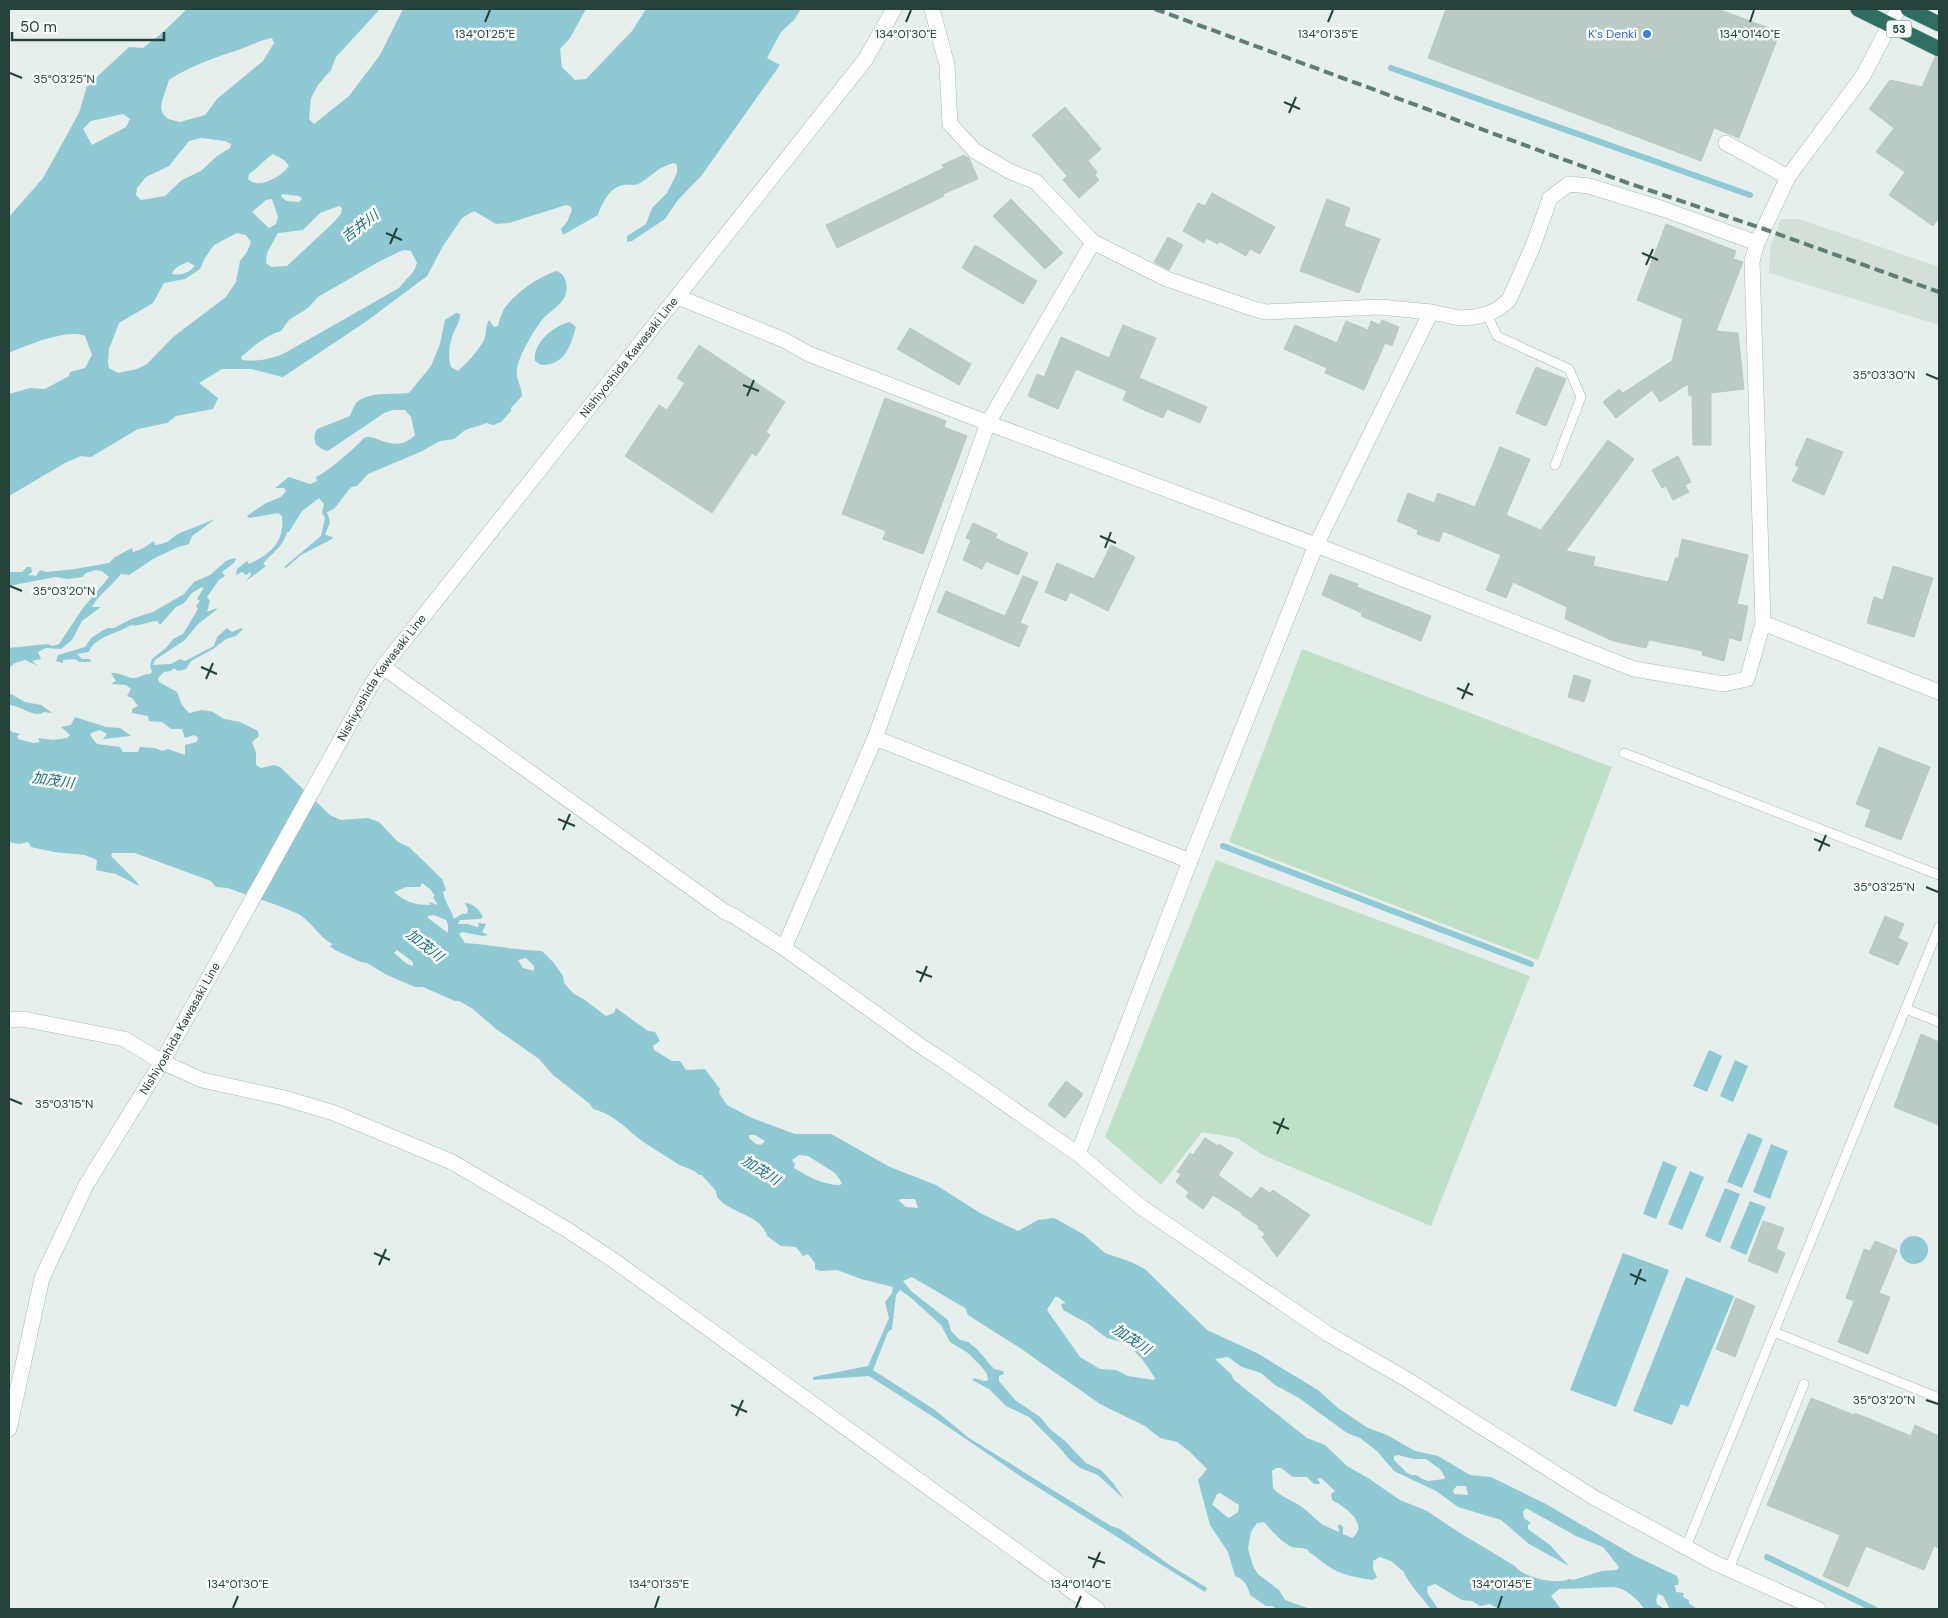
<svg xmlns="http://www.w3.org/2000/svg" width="1948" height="1618" font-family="'DM Sans','Noto Sans JP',sans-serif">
<rect width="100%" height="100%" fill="#e6efeb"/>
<polygon fill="#d4dfda" points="1781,219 1799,219 1939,267 1939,325 1769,273 1770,248"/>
<g fill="#bfe0c8">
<polygon points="1302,649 1612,767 1538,960 1229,842"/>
<polygon points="1216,860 1530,976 1431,1226 1263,1155 1237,1138 1202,1132 1161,1185 1105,1137"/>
</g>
<g fill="#8ec9d4" fill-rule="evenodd">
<path d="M187,9H380L336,57L331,70L318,85L311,98L309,119L314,124L349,96L380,55L403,9H586L570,38L560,49L562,67L575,80L586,79L632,31L646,9H801L794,20L781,32L767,58L780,65L702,175L678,200L665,219L632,241L627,242V236L646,224L652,208L667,193L677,173V165L674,163C659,166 652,176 640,183C635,186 631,184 625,185C610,186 602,203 598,215L563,235L561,229L567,222L572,210L570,206L566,205L509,223L496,224L474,211L462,218L443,246L427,276L364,323L283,377L251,369H222L199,383L218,398L213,409L176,416L167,423L138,429L91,457L81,456L65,463L9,496V394L30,388L45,389L69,376L70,372L85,368L92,355L85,336C68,328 25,346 9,353V217L43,178L79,113L87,86L129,47L143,48L162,33ZM272,38L274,43L263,61L217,99L205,115L180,122L168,119L163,114L161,108L162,101L169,80C190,66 214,58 238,50C250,46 260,40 272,38ZM123,114L130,119L126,127L92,145L83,129L91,121ZM201,138L225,141L231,144L230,148L217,156L201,171L182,180L165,196L141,200L136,195L137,188L146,177L169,166L189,141ZM273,154L284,160L289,166C281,177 259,190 248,179L249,174C258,168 265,159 273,154ZM282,194L299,196L302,199L299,202L287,201L281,197ZM272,199L278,217L276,224L269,228L252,212L266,200ZM339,206L342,208L341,214L333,223L287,266L271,267L266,263L267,253L278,233L303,230L320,213ZM237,233L246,235L251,242L247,252L240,261L236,282L226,297L173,337L147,364L137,369L118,373L109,368L108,363L109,349L119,323L153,303L164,283L185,279L200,269L205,258L214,245ZM405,250L411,251L417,263C414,275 406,278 399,288L283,354C270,359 257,362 242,360L241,357C254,346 265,336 281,331L289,320L308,308L318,297L380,261L401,251ZM188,262L195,266C188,273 182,276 172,274C174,267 181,265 188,262Z"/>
<path d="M557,271C567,275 569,289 564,298C559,307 548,312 542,320C533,332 519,355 517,369C515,379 522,386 522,396L511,408V411L501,422L493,425L487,423L465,430L454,439L440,441L420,452L368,474L357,486L351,487L334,509L327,512L330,522L325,535L333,537L332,539L301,555L286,568L284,567L321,536L325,518L322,513L324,504L319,498L302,511L289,532H287C282,549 273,551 263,564L266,566L245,582L251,575L250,572L246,575L242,572L236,575L237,569L247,561L249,564C271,554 285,541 282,516L278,513L249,518L247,516L266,503L281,497L286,491L284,488H275L289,477L310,484L317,481L316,477C324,474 349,453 356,446C359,444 362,439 364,438C375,432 395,456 415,435L411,417L405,410H393L384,413L328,451C316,448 311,441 317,429L350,416C352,412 354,405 357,402C371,391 392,395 409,393L431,366L440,344L445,320L456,313L460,314C460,322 456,327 453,334C449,345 448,357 451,367L458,371C468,362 477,352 484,340C487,333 485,326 489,320L494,327L498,326C499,321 501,316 503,311C512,295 539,276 557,271Z"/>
<path d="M570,322L576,327C570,347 565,365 541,365L535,361C532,344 554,325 570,322Z"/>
<path d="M215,519L192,536L189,544L178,547L153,559L129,575L121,574C112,586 98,595 92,607H101L82,621L72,640L61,649L46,648L38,652L41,659L32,661L38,666L25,660L15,663L9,668V648L47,644L53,646L59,644L83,608L109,577L102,571L95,570L86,573L82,577L68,579L55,577L9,586V572H22L27,567H31L32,572L28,575L36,576L40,570L47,572L75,569L109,563L115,557L132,548L133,552L142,549L154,541L155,545C172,543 169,538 180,533C192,528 203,524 215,519Z"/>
<path d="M234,558L236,559L234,563L222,572L225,576L219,580L207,597L210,601L207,612L217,608L216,610L197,625L185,640L155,660L153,665L171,664L180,659L185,661L214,646L217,637L227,628L232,632L241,628L243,629L236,636L226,639L213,649L191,661L186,669L178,671L174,668L171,671L164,672L158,678L159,682L177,692L182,705L189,713L202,710L213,712L224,719L240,722L258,731L259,736L252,742L256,753V765L261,768L274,765L280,767L330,815L341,820L368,818L379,822L398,842L409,847L442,879L446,890L443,892C445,903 451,909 454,919L462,914H467L468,909L465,903C474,904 479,909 483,917L480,919L460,920L458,924H468L477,927L479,926L478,923L486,924L482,932L488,935L483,936L462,932L459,934L465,943C491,945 515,950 542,951L553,962L563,976L564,983L574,994L585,1000L606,1016L614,1013L616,1008L648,1031L655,1032L660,1041L653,1046L654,1050L672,1061H680L686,1070L705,1069L720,1089L719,1093L727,1105L752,1118L795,1134H831L890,1167L936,1185L980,1213L1018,1231L1038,1220L1054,1218L1083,1234L1105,1253L1131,1262L1145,1269L1207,1330L1257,1353L1318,1390L1338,1408L1368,1428L1387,1435L1415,1451L1438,1456L1470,1475L1491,1477L1546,1504L1635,1556L1677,1576L1679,1582L1678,1585H1675L1676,1592L1684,1593L1683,1597L1689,1600V1604L1692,1605L1696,1609H1670L1663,1596L1658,1594L1656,1600L1657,1604L1664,1609H1644C1639,1600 1626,1589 1615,1587L1559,1589L1551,1596L1561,1609H1499L1490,1604L1480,1606L1472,1601L1462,1600L1435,1584L1427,1587L1428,1594L1438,1609H1431C1424,1600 1406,1580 1404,1572L1391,1561L1380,1557L1373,1561V1569L1377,1577L1373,1580C1359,1578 1340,1575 1328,1566C1321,1562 1316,1556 1309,1552L1308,1550C1303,1547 1297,1549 1292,1547C1281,1542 1272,1531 1264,1522L1257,1523L1251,1532L1248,1549L1253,1566L1258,1574L1279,1590L1285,1600L1310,1609H1277L1272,1606H1266L1250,1595C1248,1586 1244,1579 1235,1576L1228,1552L1210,1525L1198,1480L1207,1469L1189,1451L1177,1442L1160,1438L1145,1426L1100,1404L1020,1348L968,1315L965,1308L912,1277L903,1281L911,1291L948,1320L951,1331L960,1340L968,1342L977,1349L994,1369L1003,1371L1004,1374L999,1376V1381L1015,1400L1040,1417L1050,1429L1065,1441L1086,1463L1101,1470L1113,1483L1124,1499L1098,1475L1080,1468L1070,1460L1057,1445L1029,1417L1006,1406L989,1389L972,1380L974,1378L984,1381L988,1380L987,1374L981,1366L968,1353L950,1342L941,1325L910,1297L900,1290L896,1295L892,1329L888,1332L873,1370L935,1410L969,1438L1111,1526L1120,1529L1168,1564L1207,1588L1205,1592L1023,1478L935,1418L869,1376L813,1380V1377L868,1366L889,1318L885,1302L892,1293L893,1287L861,1279L837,1270L820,1271L815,1269V1263L808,1254L803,1256L796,1247L781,1246L767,1236C762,1215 729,1213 718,1198C716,1196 717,1192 715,1190C712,1185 706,1181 702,1175H699C694,1169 685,1168 678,1164C665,1155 644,1144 632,1133C620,1122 609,1113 593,1109L590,1104L553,1075L539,1059L496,1029L473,1009L459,1001H455L423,987H415L387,975L367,963L361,962L335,950L330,946L333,944C323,941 310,920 298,914C276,903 251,897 228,888L216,887L211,881L135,853H112L111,856L136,881L139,886L116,874L96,870L97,860L85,855L54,852L31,847L28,842L19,844L9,842V729L12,732L21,734L17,736L18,739L33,743L40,742L38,738L53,740L67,738L70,735L61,727L71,725L75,717L106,727L120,728L131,736L103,739L107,734L100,730L91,733L90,735L97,744L120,747L123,752H138L140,747L155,748L162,751L168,749L185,755V745L197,742L198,738L194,735L185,738L182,729H171L162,722L149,721L148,716L132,713V709L138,706L132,698L127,696L131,689L126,685L111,684L116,681L111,673C121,672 129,679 135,678C142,677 141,674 150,674L152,672L150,666L152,659L167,647L173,639L183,634L198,609L196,606L200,601L197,599L203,589L202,587L192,593L184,603L176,607L160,625L157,621C148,621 140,627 131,625C117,634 95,636 89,652L77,654L82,659H90L91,662H79L75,659L63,660V663L56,661L58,655L85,647L91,638L107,628H114L131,619L153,612L184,594L194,582L210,575L226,561ZM422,883L430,889L435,896L433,897L438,905L429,902L431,905C415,905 405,902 394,892L406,887H420ZM434,915L446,920L448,925V933L428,918V916ZM397,950L413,962V966C403,964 401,957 394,953ZM526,958L534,966V971L523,968L518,960ZM749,1135H755L765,1141L761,1145L756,1144L749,1138ZM799,1155L808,1156L835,1173L842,1183L840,1185C823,1185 809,1177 794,1168L795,1164L792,1160ZM900,1199H915L918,1208L906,1207L899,1201ZM1055,1297H1058L1066,1303L1061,1304L1063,1310L1087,1323L1107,1338L1126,1343L1142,1359L1155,1378L1154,1380L1128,1376L1116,1370L1100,1369L1080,1357L1047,1310ZM1228,1357L1242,1367L1261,1373L1275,1385L1299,1398L1347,1433L1360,1438L1377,1451L1394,1471L1436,1491L1458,1507L1501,1520L1529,1544L1569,1566L1550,1545L1528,1529V1525L1531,1523L1524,1518L1523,1512L1526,1508L1576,1536L1603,1547L1619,1567L1617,1570L1602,1571L1573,1580L1569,1579C1557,1585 1523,1578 1515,1566L1460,1533L1427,1511L1400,1500L1368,1478L1347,1466L1325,1445L1307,1438L1234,1380L1231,1374L1215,1359ZM1398,1455L1414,1459H1426L1440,1469L1445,1477L1444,1479L1429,1481L1422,1479L1416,1475H1412L1407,1473L1394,1460V1456ZM1276,1468H1281L1293,1477H1307L1314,1484H1319L1320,1482L1317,1479L1321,1478L1335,1491L1331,1494L1332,1500C1345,1507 1370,1524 1352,1538L1343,1534V1527L1340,1524L1338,1526L1339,1530L1338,1532C1333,1529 1328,1527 1323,1525C1316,1520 1309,1512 1302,1507C1292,1500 1280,1497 1273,1488L1272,1471ZM1457,1486H1466L1468,1495L1454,1494L1453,1490ZM1220,1493L1239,1505L1238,1512L1229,1518C1222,1514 1219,1509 1212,1505L1217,1494Z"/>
<path d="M9,693L25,702L41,705L52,713L44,712C34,719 20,705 9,705Z"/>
<polygon points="1709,1050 1722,1056 1707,1092 1693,1086"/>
<polygon points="1735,1060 1748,1066 1733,1102 1720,1096"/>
<polygon points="1748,1133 1763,1139 1742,1188 1727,1182"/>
<polygon points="1771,1144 1788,1151 1770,1199 1753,1192"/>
<polygon points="1663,1161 1677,1167 1656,1219 1643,1214"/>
<polygon points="1690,1171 1704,1177 1682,1230 1668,1224"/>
<polygon points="1725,1188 1740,1194 1720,1243 1705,1236"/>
<polygon points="1750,1201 1766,1207 1746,1255 1730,1248"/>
<circle cx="1914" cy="1250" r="14"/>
<polygon points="1623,1253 1669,1270 1616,1407 1570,1390"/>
<polygon points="1686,1277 1734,1296 1688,1407 1681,1404 1672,1425 1633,1411"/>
</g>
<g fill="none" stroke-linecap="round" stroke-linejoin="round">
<g stroke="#8ec9d4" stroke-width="6">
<polyline points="1391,68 1750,195"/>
<polyline points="1223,846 1531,964"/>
<polyline points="1767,1557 1874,1609"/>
</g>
</g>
<g fill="#bbcac4" stroke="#b8c9c2">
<polygon points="1446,9 1718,9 1780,32 1739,138 1714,128 1701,161 1428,58"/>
<polygon points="1935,57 1939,58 1939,217 1933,226 1889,195 1905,172 1876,152 1894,128 1869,109 1890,80 1922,87"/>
<polygon points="1065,107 1101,149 1088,161 1097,172 1095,175 1099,180 1079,198 1063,180 1067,176 1032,135"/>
<polygon points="964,155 969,158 978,179 943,194 944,196 837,248 826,225 944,168 942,165"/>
<polygon points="1212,193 1275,227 1260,254 1250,249 1246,256 1219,241 1218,244 1206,238 1204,243 1183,231 1198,203 1205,206"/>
<polygon points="1011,199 1063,253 1045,269 993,216"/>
<polygon points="1327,199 1350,208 1344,226 1380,239 1359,293 1300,271"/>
<polygon points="1666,224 1736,251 1733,259 1743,262 1716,331 1738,333 1744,389 1711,393 1711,445 1693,445 1692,395 1689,396 1688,384 1660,402 1652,390 1616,418 1603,402 1619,389 1623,393 1672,361 1683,319 1637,300"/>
<polygon points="1168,237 1183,245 1169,270 1154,262"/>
<polygon points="975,245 1037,281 1023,304 962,268"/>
<polygon points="1382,320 1399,327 1392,346 1385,343 1364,390 1325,373 1327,368 1284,349 1295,325 1337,343 1346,321 1368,330 1371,321 1380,325"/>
<polygon points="1123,325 1156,338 1139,378 1207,407 1200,423 1167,409 1163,418 1146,411 1123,400 1127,391 1076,369 1058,409 1028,396 1037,374 1044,377 1061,337 1109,358"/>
<polygon points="910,328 971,364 959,385 897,349"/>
<polygon points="699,345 785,402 766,432 770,435 756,456 752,453 712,513 625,456 659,405 667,410 685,383 677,378"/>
<polygon points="1536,367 1566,379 1546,426 1516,413"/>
<polygon points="885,398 946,421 944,427 967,436 923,554 883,539 886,531 842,514"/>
<polygon points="1807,438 1843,452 1824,495 1792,481 1799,467 1795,465"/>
<polygon points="1608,440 1634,459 1566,551 1595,557 1593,566 1668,582 1676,557 1678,559 1682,539 1748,555 1737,604 1748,606 1741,641 1729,638 1724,661 1702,655 1703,651 1649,640 1646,648 1613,641 1565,619 1567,607 1513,582 1506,598 1486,590 1501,555 1443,531 1439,542 1417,534 1418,530 1397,521 1408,493 1434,503 1438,493 1475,507 1500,447 1530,459 1506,515 1541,530"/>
<polygon points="1678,456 1691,482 1685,485 1689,492 1673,500 1666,486 1662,488 1652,470"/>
<polygon points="973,523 997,534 995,538 1028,553 1018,575 986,561 982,569 963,560 971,540 966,538"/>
<polygon points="1111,545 1135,557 1108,611 1070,592 1066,601 1045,592 1057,563 1094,579"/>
<polygon points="1893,566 1933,578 1914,637 1867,623 1874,597 1883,600"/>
<polygon points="1330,574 1358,584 1357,587 1431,616 1421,641 1361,616 1362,613 1322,595"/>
<polygon points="1023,576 1038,582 1020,623 1028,626 1019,647 937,612 946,591 1005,616"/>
<polygon points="1574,675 1591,680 1584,702 1568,697"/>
<polygon points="1879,747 1930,767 1901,840 1865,826 1871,810 1856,804"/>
<polygon points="1885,916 1904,924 1898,938 1908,943 1898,965 1869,953"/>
<polygon points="1921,1034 1939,1042 1939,1125 1894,1107"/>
<polygon points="1066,1081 1083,1094 1065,1118 1048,1105"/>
<polygon points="1205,1138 1218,1146 1219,1144 1233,1153 1218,1175 1251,1199 1261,1187 1270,1193 1273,1190 1310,1215 1277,1257 1262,1237 1265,1234 1258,1228 1259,1226 1241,1214 1242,1213 1213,1195 1203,1209 1186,1197 1189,1192 1176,1182 1181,1174 1177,1172 1190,1153 1193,1155"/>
<polygon points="1763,1221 1784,1228 1776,1249 1785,1253 1777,1273 1748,1261"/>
<polygon points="1875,1241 1897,1250 1879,1293 1890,1297 1868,1354 1838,1342 1854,1301 1846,1298 1864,1249 1870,1251"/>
<polygon points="1736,1298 1755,1306 1735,1357 1716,1349"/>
<polygon points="1811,1398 1854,1415 1855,1413 1911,1436 1915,1425 1939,1436 1939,1548 1934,1546 1924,1570 1866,1546 1848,1587 1823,1576 1840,1535 1767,1505"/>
</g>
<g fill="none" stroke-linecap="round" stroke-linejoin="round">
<g stroke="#a8b8b2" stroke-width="10">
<g id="lane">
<polyline points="1487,314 1497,336 1569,369 1581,397 1555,465"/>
<polyline points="1624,753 1939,875"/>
<polyline points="1906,1009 1939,1022"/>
<polyline points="1774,1332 1939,1398"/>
<polyline points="1686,1547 1939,927"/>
<polyline points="1729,1569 1804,1384"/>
</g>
</g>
<g stroke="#a8b8b2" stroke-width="16">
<g id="street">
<polyline points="932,9 947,65 950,124 975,151 1009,171 1036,182 1093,242 1167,279 1254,309 1266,312 1380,307 1431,312 1460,318 1474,317 1487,314 1498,309 1509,300 1533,246 1550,198 1569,184 1589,186 1663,209 1757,243"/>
<polyline points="1726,143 1788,177"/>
<polyline points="678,297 784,340 809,354 988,423 1316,545 1634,669 1724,684 1747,679 1763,623 1752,261 1757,243 1788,177 1863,76 1898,9"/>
<polyline points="1763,623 1939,692"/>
<polyline points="383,667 725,912 734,916 784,948 925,1049 941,1059 1078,1154 1141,1207 1328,1334 1406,1379 1593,1497 1715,1563 1818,1609"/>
<polyline points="875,738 1190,861"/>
<polyline points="784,948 875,738 988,423 1093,242"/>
<polyline points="9,1020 23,1019 124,1039 162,1062 202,1080 284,1098 334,1113 452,1162 566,1229 616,1262 1097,1609"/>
<polyline points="1078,1154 1190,861 1316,545 1431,312"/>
</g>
</g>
<g stroke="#a4bbb3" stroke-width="16">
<g id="secondary">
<path id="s1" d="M9,1429L42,1278L86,1185L162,1062L370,687L383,667L865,60L894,9"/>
</g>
</g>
<g stroke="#c2cac8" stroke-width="16">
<g id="highway">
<polyline points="1858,9 1939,49"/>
<polyline points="1908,9 1939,24"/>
</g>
</g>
<use href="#lane" stroke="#fff" stroke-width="9"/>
<use href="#street" stroke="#fff" stroke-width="15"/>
<use href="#secondary" stroke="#fff" stroke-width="15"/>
<use href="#highway" stroke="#2f6f62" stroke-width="15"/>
<polyline stroke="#5f7d75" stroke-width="4" stroke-dasharray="10 5" stroke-linecap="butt" points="1155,9 1625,182 1764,229 1939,292"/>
</g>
<path fill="none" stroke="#24423a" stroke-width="2" d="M485,22L490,10M906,22L911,10M1328,22L1333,10M1750,22L1754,10M10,73L22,78M1284,102L1300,109M1289,113L1296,97M386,233L402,240M390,244L397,228M1642,253L1658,260M1646,265L1653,249M1926,374L1938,379M743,385L759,391M747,396L754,380M1100,536L1116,543M1105,548L1111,532M10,586L22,591M201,667L217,674M206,679L213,663M1457,688L1473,695M1462,699L1469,683M558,819L575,826M563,830L570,814M1814,839L1830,846M1819,851L1826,835M1926,887L1938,892M916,971L932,977M920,982L927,966M10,1099L22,1104M1273,1122L1289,1129M1277,1134L1284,1118M374,1253L390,1260M379,1265L386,1249M1630,1274L1646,1281M1635,1285L1641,1269M1926,1400L1938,1404M731,1405L747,1412M736,1416L743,1400M1088,1557L1105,1563M1093,1568L1100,1552M233,1608L238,1596M655,1608L659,1596M1076,1608L1081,1596M1498,1608L1502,1596"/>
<circle fill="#3f7fe0" stroke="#f7fbf9" stroke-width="2" cx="1647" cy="34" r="5"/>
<g text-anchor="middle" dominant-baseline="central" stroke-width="5" stroke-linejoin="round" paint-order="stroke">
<rect fill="#f7fbf9" stroke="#637a73" stroke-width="1" x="1886.5" y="20.5" width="25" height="17" rx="4"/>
<g font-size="11" font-weight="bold" fill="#24423a">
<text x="1899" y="29">53</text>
</g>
<g font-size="12" fill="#366cbe" stroke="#f7fbf9" text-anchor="end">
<text x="1637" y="34">K's Denki</text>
</g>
<g font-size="12" fill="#24423a" stroke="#f7fbf9">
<text stroke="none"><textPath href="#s1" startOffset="1250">Nishiyoshida Kawasaki Line</textPath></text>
<text stroke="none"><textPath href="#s1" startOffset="845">Nishiyoshida Kawasaki Line</textPath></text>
<text stroke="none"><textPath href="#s1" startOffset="440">Nishiyoshida Kawasaki Line</textPath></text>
</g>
<g font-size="14" font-style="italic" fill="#1c6f80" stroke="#f7fbf9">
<text transform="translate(360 226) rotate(-38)">吉井川</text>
<text transform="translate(53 780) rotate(8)">加茂川</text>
<text transform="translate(425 945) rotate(38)">加茂川</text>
<text transform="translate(761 1170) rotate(32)">加茂川</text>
<text transform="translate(1132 1339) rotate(34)">加茂川</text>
</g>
</g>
<g font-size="12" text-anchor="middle" fill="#24423a" stroke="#f7fbf9" stroke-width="5" stroke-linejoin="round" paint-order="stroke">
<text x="485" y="38">134°01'25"E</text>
<text x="906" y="38">134°01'30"E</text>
<text x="1328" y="38">134°01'35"E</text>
<text x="1750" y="38">134°01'40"E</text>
<text x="64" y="83">35°03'25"N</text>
<text x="1884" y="379">35°03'30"N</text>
<text x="64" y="595">35°03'20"N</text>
<text x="1884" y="891">35°03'25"N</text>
<text x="64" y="1108">35°03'15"N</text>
<text x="1884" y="1404">35°03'20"N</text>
<text x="238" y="1588">134°01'30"E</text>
<text x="659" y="1588">134°01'35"E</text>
<text x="1081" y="1588">134°01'40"E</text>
<text x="1502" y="1588">134°01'45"E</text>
</g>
<rect width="1948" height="1618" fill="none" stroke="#24423a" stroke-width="20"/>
<path d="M12 32v8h152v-8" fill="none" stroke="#24423a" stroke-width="2.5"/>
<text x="20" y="32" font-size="15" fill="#24423a" stroke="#f7fbf9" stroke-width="4" paint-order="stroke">50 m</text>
</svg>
